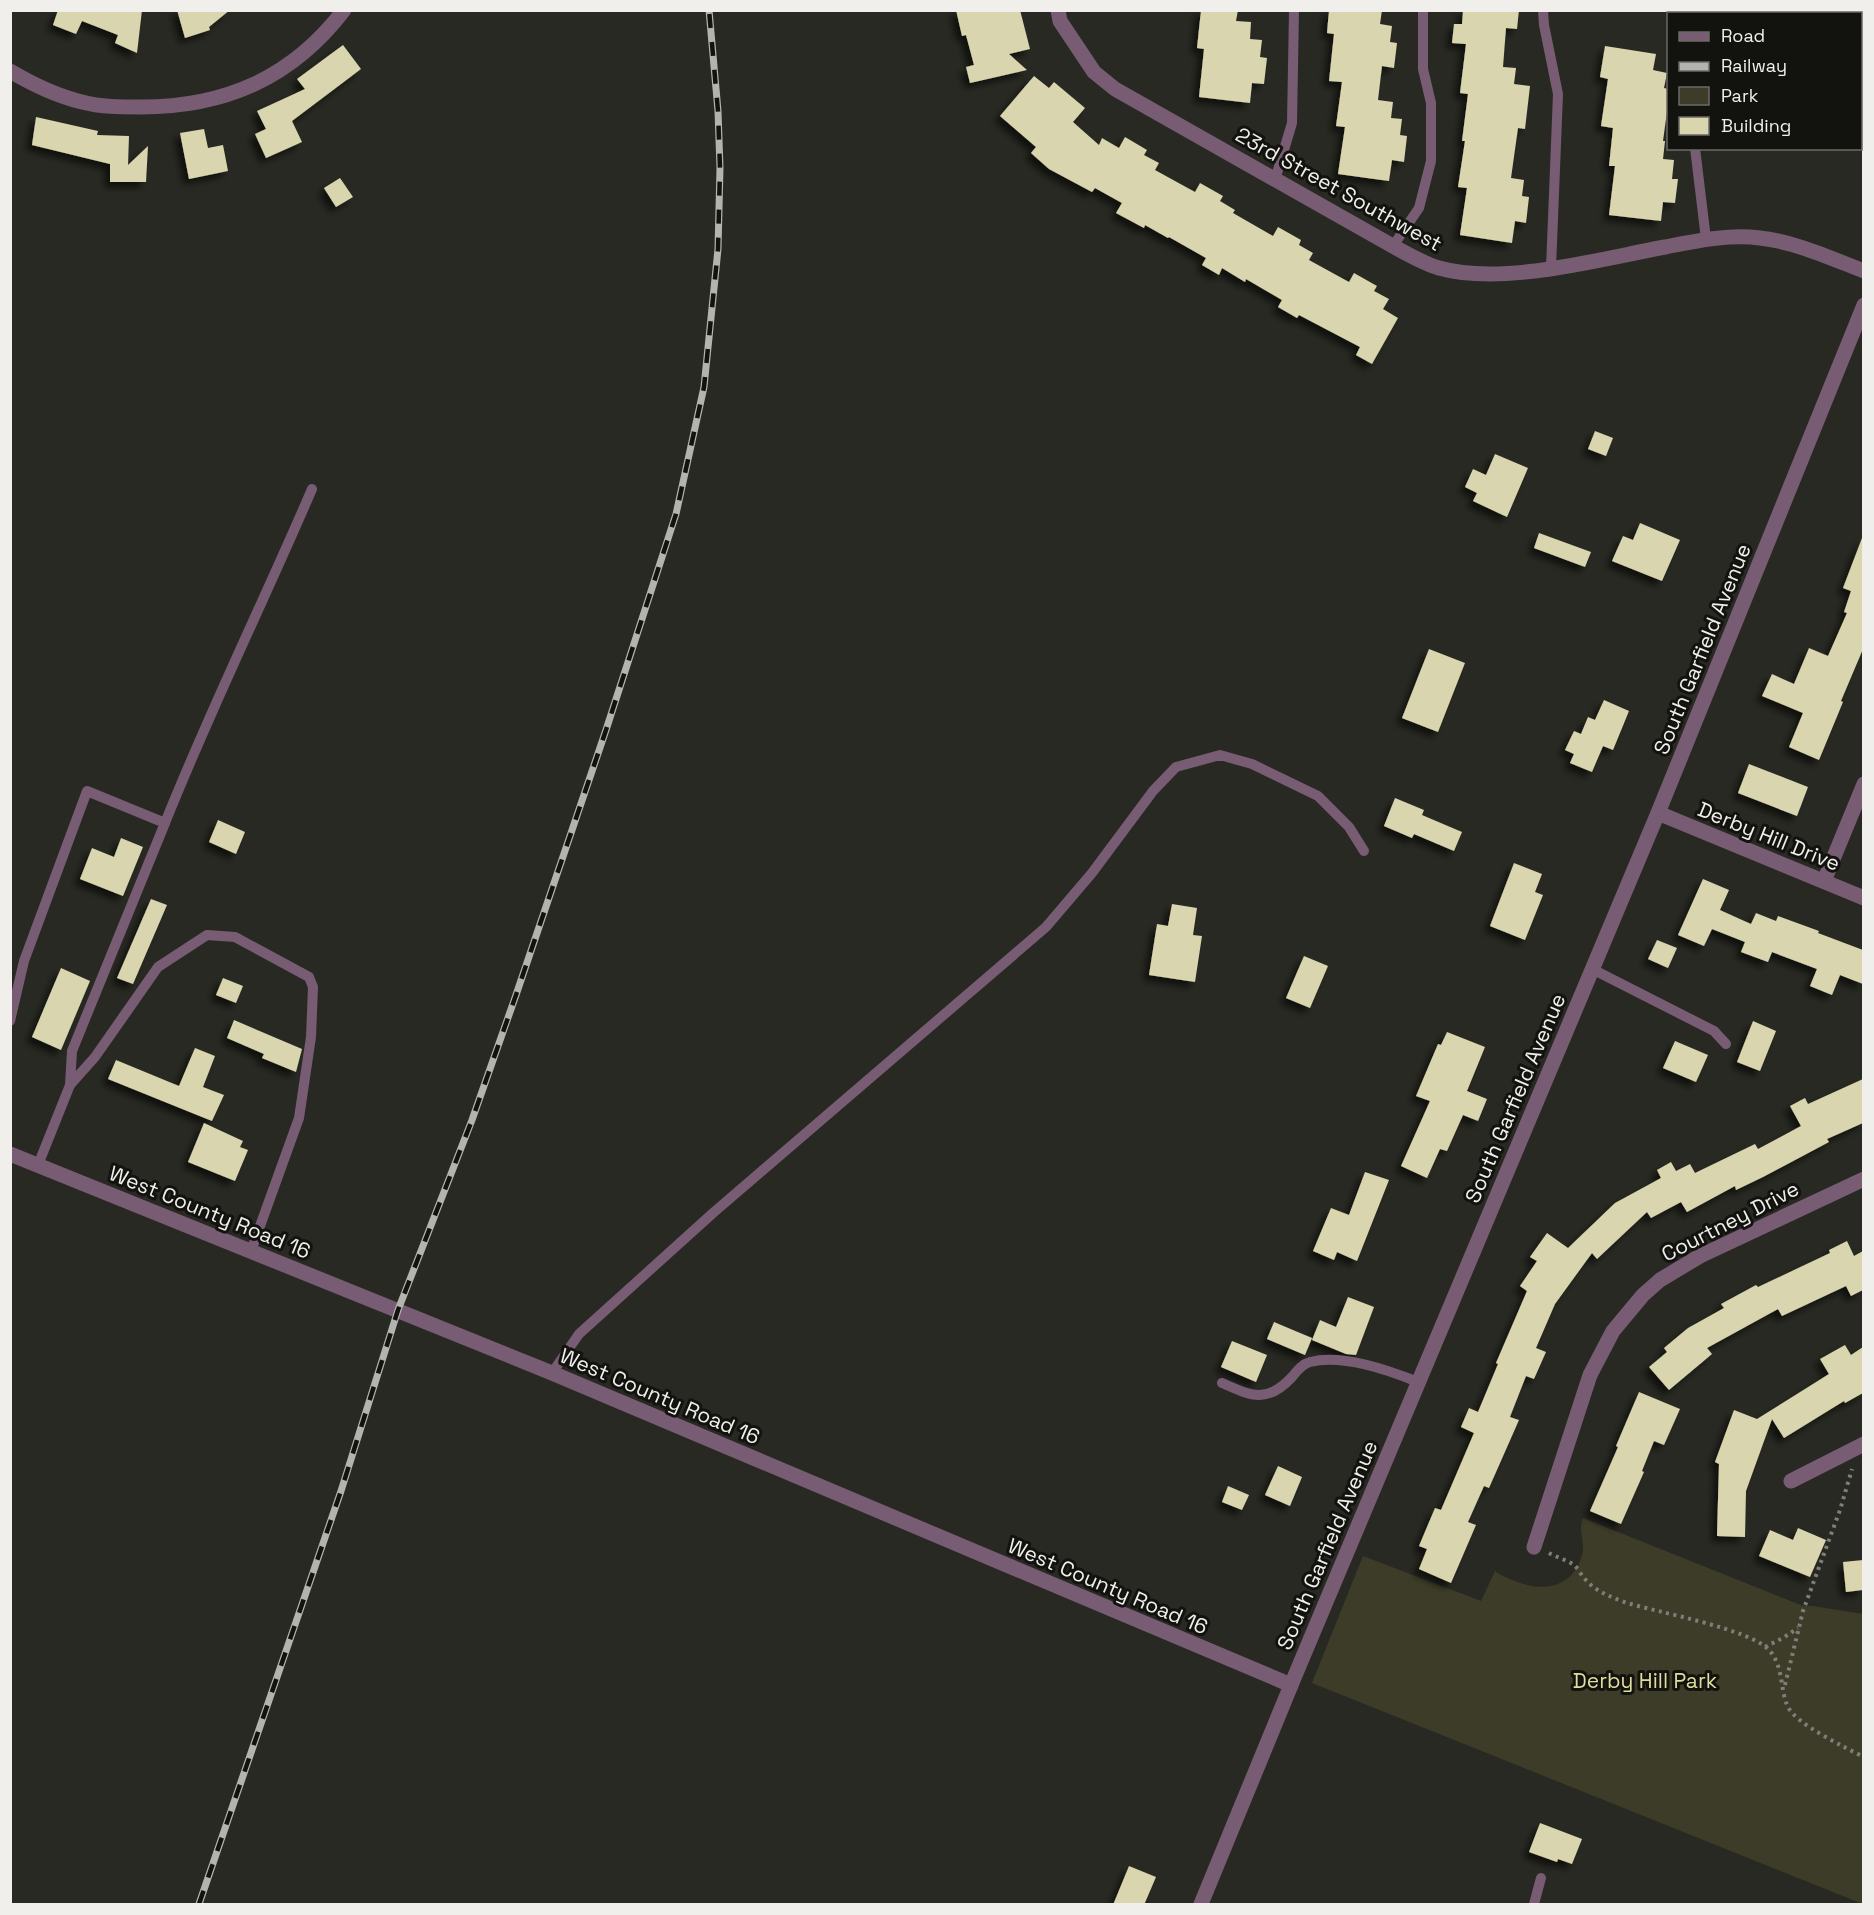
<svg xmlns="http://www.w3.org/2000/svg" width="1874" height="1915" font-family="'Space Grotesk',sans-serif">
<defs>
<filter id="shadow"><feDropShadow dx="-5.5" dy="5.5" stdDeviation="3" flood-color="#0009"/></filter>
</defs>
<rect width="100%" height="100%" fill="#292923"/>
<path fill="#3d3c28" d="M1583,1518L1803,1606H1813L1863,1614V1904L1312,1683L1363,1556L1481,1601L1495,1571C1501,1576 1508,1578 1515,1581C1541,1592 1571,1589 1581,1558C1587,1542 1577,1534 1583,1518Z"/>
<g fill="#d9d6af" filter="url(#shadow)">
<polygon points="58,10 142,10 137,53 115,43 118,35 82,21 76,34 53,25"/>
<polygon points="177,10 230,10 209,27 210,30 185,38"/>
<polygon points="956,10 1020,10 1030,49 1009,54 1027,70 970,83 966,67 974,65 966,35 962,36"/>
<polygon points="1201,10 1238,10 1236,21 1251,22 1250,39 1262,40 1260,57 1267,58 1264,84 1252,83 1250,103 1199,97 1204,49 1197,48"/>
<polygon points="1329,10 1382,10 1380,24 1392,26 1390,42 1397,43 1394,68 1382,66 1378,100 1393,102 1391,118 1402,119 1400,135 1407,136 1404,162 1392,160 1389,181 1338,174 1345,127 1336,126 1342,82 1329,81 1334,34 1327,33"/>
<polygon points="1463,10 1519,10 1517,29 1506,28 1503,67 1516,68 1514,84 1530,86 1525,129 1518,128 1511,178 1524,180 1522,196 1529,197 1526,223 1515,221 1512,243 1460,235 1467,188 1458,187 1465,141 1462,141 1468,94 1460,93 1466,44 1452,43 1454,24 1462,24"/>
<polygon points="343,45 361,69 292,121 302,142 266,158 255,134 266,129 257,111 305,89 297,79"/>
<polygon points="1605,46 1656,54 1653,70 1667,73 1664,88 1668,89 1668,104 1663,141 1665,141 1663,159 1674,160 1672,179 1678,179 1675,203 1663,202 1661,221 1609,215 1615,166 1609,166 1613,128 1601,126 1608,79 1600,77"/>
<polygon points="1034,76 1049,88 1054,82 1085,108 1073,122 1099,145 1102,138 1119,148 1125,137 1147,150 1144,155 1159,163 1155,170 1195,192 1200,183 1223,196 1220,201 1235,210 1233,213 1273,236 1278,227 1301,240 1299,245 1313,253 1309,260 1349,282 1354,273 1377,286 1374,291 1389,299 1383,309 1398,318 1372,364 1356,355 1360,347 1299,315 1297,318 1278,307 1282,300 1246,279 1245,282 1222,268 1219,275 1202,265 1206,258 1169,237 1168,238 1145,225 1144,228 1116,213 1122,203 1095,188 1092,192 1049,169 1031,153 1036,147 1000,116"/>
<polygon points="36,117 98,131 97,135 129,136 128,165 148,146 146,182 110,182 110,164 32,145"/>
<polygon points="204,129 208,148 223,145 228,171 189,179 180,133"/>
<polygon points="340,178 353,197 336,207 324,188"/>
<polygon points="1595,431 1613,438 1606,456 1588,449"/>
<polygon points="1495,454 1528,468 1507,517 1473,501 1477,493 1465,487 1473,469 1486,475"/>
<polygon points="1640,523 1680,540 1662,581 1612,561 1623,536 1633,540"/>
<polygon points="1539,533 1591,552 1585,567 1534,548"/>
<polygon points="1862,538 1863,538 1863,649 1841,701 1843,702 1819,760 1789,747 1803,713 1762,696 1772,674 1794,684 1809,648 1828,656 1847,613 1844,612 1851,591 1843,588"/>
<polygon points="1429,649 1465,663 1438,732 1402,718"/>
<polygon points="1604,700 1629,711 1613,750 1603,746 1592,772 1570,763 1574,754 1565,750 1574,731 1581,734 1588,717 1595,720"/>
<polygon points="1749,764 1808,787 1797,816 1738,793"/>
<polygon points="1395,798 1424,810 1422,815 1462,832 1454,851 1414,834 1412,838 1384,826"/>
<polygon points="218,820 245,832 236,854 209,842"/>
<polygon points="121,838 143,847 123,896 80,879 92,848 114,857"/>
<polygon points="1514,863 1542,874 1535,892 1543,895 1525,940 1490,926"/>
<polygon points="1703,879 1729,890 1720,910 1751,924 1756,913 1776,921 1778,916 1819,931 1818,933 1863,950 1863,984 1840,975 1832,995 1810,986 1817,969 1772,952 1768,962 1741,952 1745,942 1712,929 1704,946 1678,935"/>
<polygon points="151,899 167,905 133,984 117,978"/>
<polygon points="1172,904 1197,908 1193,935 1202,936 1195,982 1149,975 1157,924 1168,926"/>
<polygon points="1657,940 1677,948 1668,968 1648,959"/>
<polygon points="1304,956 1328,966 1310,1008 1286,998"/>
<polygon points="61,968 90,981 61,1050 32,1037"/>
<polygon points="223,978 243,986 236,1003 216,995"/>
<polygon points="234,1020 302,1049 296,1072 262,1058 264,1054 227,1038"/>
<polygon points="1753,1021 1776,1031 1760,1071 1737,1062"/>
<polygon points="1447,1032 1485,1047 1467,1091 1487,1099 1478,1121 1463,1115 1447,1151 1440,1149 1427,1178 1401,1166 1430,1101 1416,1096 1438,1044 1441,1045"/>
<polygon points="1675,1041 1708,1055 1696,1082 1663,1068"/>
<polygon points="195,1048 215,1056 203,1087 224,1095 212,1121 108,1079 116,1060 179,1086"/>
<polygon points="1863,1079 1863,1123 1827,1139 1829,1142 1763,1177 1736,1190 1735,1186 1687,1212 1681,1202 1651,1218 1647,1212 1597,1259 1592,1253 1555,1304 1536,1348 1546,1352 1534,1379 1526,1376 1510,1417 1519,1420 1489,1488 1484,1486 1468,1522 1476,1525 1451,1583 1419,1569 1427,1549 1419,1546 1435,1508 1441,1510 1474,1433 1461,1427 1469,1408 1478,1412 1498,1364 1496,1363 1527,1291 1520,1286 1537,1261 1530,1257 1547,1233 1568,1248 1615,1203 1661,1178 1657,1170 1671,1162 1676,1171 1690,1164 1695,1173 1755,1144 1758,1149 1801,1126 1790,1106 1805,1098 1808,1104"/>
<polygon points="204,1123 243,1141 240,1147 248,1150 235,1181 188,1162"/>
<polygon points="1365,1172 1389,1180 1357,1261 1337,1252 1334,1260 1313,1251 1331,1208 1349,1215"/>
<polygon points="1847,1241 1854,1256 1863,1251 1863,1290 1851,1296 1846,1286 1782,1316 1778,1309 1707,1348 1712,1354 1669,1390 1649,1367 1667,1352 1664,1348 1688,1328 1724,1308 1721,1304 1756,1285 1758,1287 1830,1253 1829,1250"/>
<polygon points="1348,1297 1374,1307 1356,1355 1346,1354 1312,1340 1320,1320 1336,1327"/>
<polygon points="1274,1322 1312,1338 1305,1355 1267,1339"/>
<polygon points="1232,1341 1267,1355 1256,1382 1221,1367"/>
<polygon points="1845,1345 1851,1355 1863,1347 1863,1393 1845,1403 1844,1401 1784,1438 1772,1419 1746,1491 1745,1537 1717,1536 1719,1464 1715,1462 1734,1410 1757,1419 1829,1374 1820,1359"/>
<polygon points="1639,1392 1680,1409 1664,1445 1654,1441 1642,1471 1644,1472 1621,1524 1590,1511 1618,1447 1616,1446"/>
<polygon points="1278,1466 1302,1477 1290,1506 1265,1495"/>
<polygon points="1228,1486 1249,1495 1242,1510 1222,1502"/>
<polygon points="1798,1528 1826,1540 1810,1577 1759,1556 1770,1530 1793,1540"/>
<polygon points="1863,1560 1863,1590 1846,1592 1843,1562"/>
<polygon points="1540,1823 1582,1839 1572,1864 1558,1859 1557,1862 1529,1852"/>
<polygon points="1129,1866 1156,1877 1144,1905 1113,1905"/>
</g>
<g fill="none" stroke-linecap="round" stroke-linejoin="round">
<g stroke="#7f7e79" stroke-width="4" stroke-dasharray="3 4.5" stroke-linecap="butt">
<path d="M1549,1553C1556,1557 1567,1560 1574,1565C1578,1568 1581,1575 1585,1579C1595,1591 1609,1596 1624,1602C1655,1612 1752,1629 1770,1651C1784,1668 1780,1691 1788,1707C1796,1724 1846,1748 1864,1757"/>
<polyline points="1765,1647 1783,1638 1798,1628"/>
<polyline points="1785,1685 1803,1611 1840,1510 1852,1469"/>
</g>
<g stroke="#785c74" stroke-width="10">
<polyline points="1543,10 1544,25 1558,94 1551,268"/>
<polyline points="1695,148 1706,239"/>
<polyline points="1275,180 1292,123 1294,10"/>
<polyline points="1393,246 1419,208 1431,161 1431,103 1423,69 1423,10"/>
<path d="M165,823C210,710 264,601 312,489"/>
<polyline points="1592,969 1714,1031 1726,1044"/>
<polyline points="10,1021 24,961 87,791 165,823 72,1051 70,1085 38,1165"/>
<polyline points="70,1085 95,1057 158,967 207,935 235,937 309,977 313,987 311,1037 299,1118 251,1251"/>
<polyline points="552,1373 579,1334 713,1213 1046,927 1092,873 1153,791 1176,767 1220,755 1252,764 1318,796 1349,827 1364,851"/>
<path d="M1222,1383C1251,1396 1267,1404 1292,1377C1297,1371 1302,1364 1310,1362C1343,1354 1388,1370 1418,1382"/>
<polyline points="1534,1904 1541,1878"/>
</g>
<g stroke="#785c74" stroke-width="15">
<path d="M1058,10L1060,21L1094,72L1115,89L1398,249C1411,256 1425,264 1439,268C1503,286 1600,259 1665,247C1696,241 1728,234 1760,238C1796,242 1830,258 1864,271"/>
<path d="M10,71C32,84 57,96 82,102C101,107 121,107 141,107C225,107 292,78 344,10"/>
<polyline points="1658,813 1864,898"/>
<polyline points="1824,881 1864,784"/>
<polyline points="10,1154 552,1373 1291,1685"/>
<polyline points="1791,1481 1864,1444"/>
<polyline points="1534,1547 1590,1375 1613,1331 1643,1295 1660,1280 1700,1256 1864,1179"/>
</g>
<polyline stroke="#785c74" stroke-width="15" points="1201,1904 1294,1678 1658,813 1864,305"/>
<g stroke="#b3b3af" stroke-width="7">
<polyline id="rail" points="199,1904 341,1491 398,1310 472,1120 516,995 606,730 676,514 704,387 718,249 720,168 718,111 709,10"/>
</g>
<use href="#rail" stroke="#12120f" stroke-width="4.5" stroke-dasharray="14" stroke-linecap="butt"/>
</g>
<g text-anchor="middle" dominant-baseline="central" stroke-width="6" stroke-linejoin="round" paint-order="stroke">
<g font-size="21" fill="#f0efec" stroke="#12120f">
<text transform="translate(1339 189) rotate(29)">23rd Street Southwest</text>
<text transform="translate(1702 649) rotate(-68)">South Garfield Avenue</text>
<text transform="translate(1769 836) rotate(22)">Derby Hill Drive</text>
<text transform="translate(1515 1098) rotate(-67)">South Garfield Avenue</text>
<text transform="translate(210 1212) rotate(22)">West County Road 16</text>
<text transform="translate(1730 1221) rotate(-27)">Courtney Drive</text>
<text transform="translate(660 1396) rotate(23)">West County Road 16</text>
<text transform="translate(1327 1545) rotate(-67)">South Garfield Avenue</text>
<text transform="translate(1108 1586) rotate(23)">West County Road 16</text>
</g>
<g font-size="21" fill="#e1dc9c" stroke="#12120f">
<text x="1645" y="1680">Derby Hill Park</text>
</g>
</g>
<rect width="1874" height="1915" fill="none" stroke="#f0efec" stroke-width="24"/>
<rect x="1667" y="12" width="195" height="138" fill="#12120f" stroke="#6b6a67" stroke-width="1.5"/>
<rect x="1679" y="32" width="30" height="9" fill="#785c74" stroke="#6b6a67" stroke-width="1.5"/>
<text x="1721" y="42" font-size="18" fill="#f0efec">Road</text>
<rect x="1679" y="62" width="30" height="9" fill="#b3b3af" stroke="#6b6a67" stroke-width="1.5"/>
<text x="1721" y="72" font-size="18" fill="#f0efec">Railway</text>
<rect x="1679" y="87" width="30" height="18" fill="#3d3c28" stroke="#6b6a67" stroke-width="1.5"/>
<text x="1721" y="102" font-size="18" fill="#f0efec">Park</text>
<rect x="1679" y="117" width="30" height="18" fill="#d9d6af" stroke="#6b6a67" stroke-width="1.5"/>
<text x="1721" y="132" font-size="18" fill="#f0efec">Building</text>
</svg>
